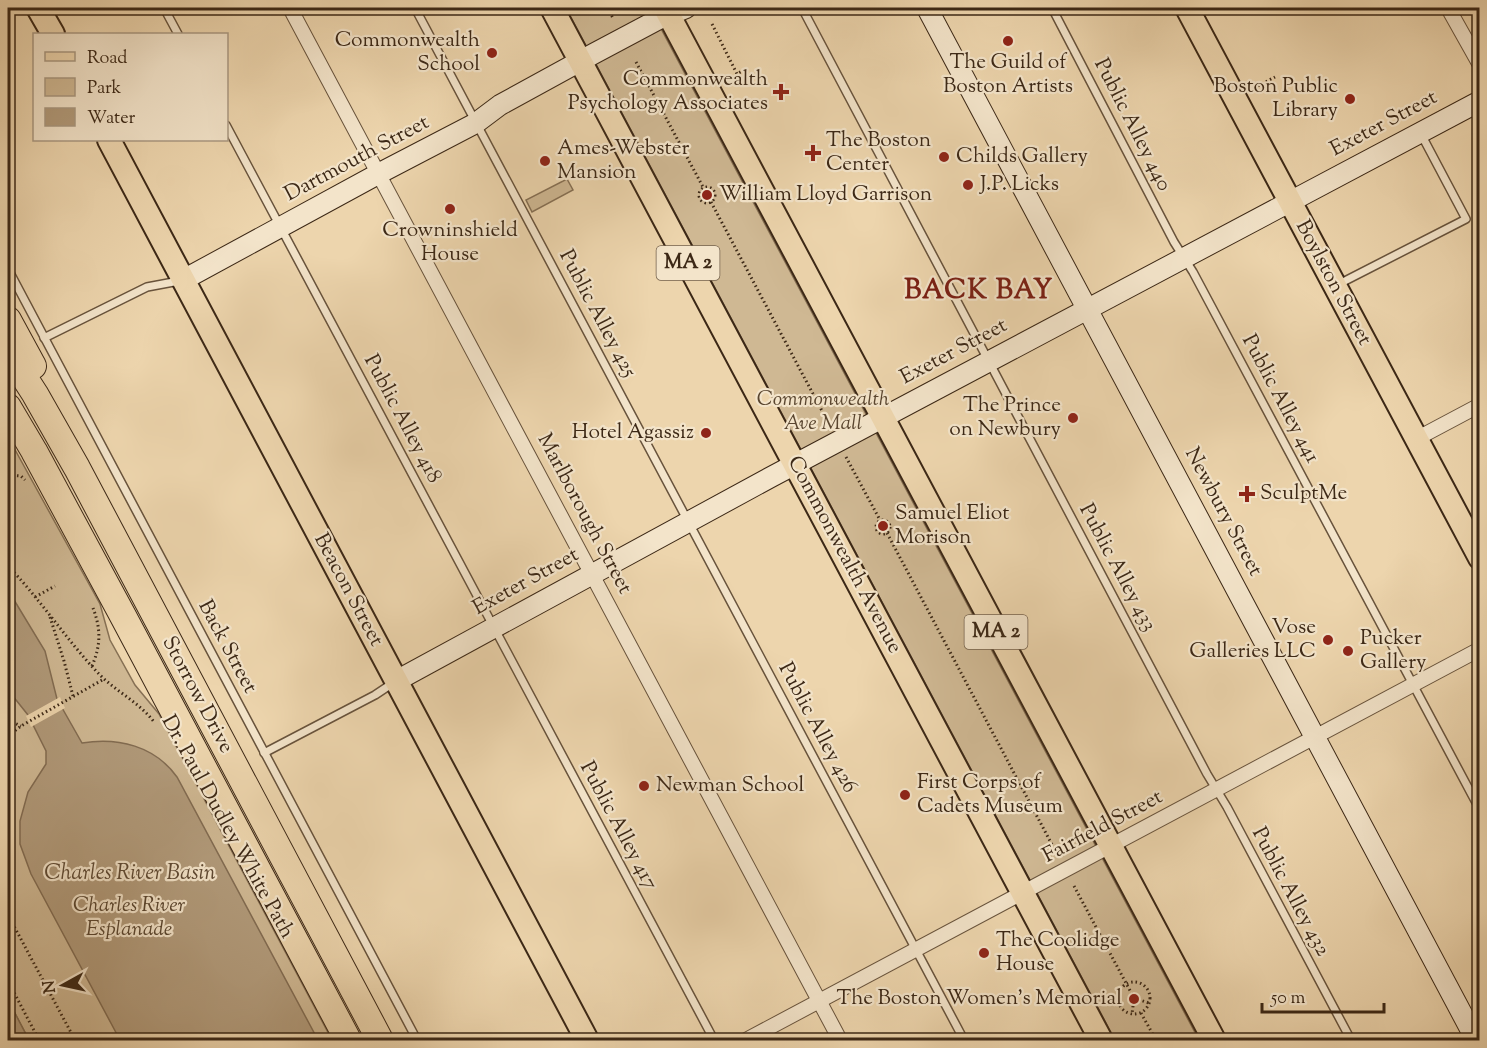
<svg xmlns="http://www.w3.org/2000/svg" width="1487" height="1048" font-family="'Sorts Mill Goudy',serif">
<rect width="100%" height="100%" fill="#edd5ad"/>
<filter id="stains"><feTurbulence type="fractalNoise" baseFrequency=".00333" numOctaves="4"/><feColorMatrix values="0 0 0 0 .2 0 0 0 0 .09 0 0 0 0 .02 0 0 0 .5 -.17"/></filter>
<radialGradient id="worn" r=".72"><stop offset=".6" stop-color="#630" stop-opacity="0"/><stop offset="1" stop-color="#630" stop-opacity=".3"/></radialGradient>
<g fill="#cfb893" stroke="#867054" stroke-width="1.5">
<polygon points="566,8 650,8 1199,1040 1115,1040"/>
<polygon points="567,179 573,190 532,212 526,200"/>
<polygon points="8,437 100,604 110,640 135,685 159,714 332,1040 29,1040 8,1000"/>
</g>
<g fill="#b19a7a" stroke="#826c52" stroke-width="1.5">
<path d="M8,590L45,651L57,699L82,743C118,737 155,746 177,777L318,1040H120L31,874L20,844V821L28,792L46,764V751L28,715L8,690Z"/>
<polygon points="8,1000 29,1040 8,1040"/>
</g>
<polygon fill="#edd5ad" points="60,697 65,708 31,727 26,716"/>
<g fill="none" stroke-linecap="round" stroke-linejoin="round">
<g stroke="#68533c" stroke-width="10">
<g id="service">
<polyline points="164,8 178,34"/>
<polyline points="415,8 964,1040"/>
<polyline points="802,8 1207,774 1227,807 1351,1040"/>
<polyline points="1052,8 1174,242 1193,272 1480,810"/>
<polyline points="226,125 714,1040"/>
<polyline points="8,269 417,1040"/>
<polyline points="1337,285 1466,219 1421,134"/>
<polyline points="44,338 147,287 179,281"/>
<polyline points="264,753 375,695 393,683"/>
</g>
</g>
<g stroke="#68533c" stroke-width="16">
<g id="minor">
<polyline points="290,8 840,1040"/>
<polyline points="1448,8 1480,65"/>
<polyline points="1416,439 1480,405"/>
<polyline points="746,1040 1480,649"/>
</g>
</g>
<g stroke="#3c2816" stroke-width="22">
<g id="secondary">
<polyline points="927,8 1476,1040"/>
<polyline points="183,280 378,174 476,123 500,105 595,53 659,19 686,8"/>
<polyline points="396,681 771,477 1480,101"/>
</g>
</g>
<g stroke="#3c2816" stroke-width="26">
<g id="primary">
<polyline points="38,8 53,34"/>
<polyline points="552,8 1101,1040"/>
<polyline points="665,8 1214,1040"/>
<polyline points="1187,8 1480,558"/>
<polyline points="109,140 587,1040"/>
</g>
</g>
<g stroke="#3c2816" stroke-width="28">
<g id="motorway">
<polyline points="8,320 33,366"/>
<polyline points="8,352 35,394 77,468 380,1040"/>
<polyline points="8,407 34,451 123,616 348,1040"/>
</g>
</g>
<g stroke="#3c2816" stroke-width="3" stroke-dasharray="1.5 3" stroke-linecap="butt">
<polyline points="607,8 613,18"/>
<polyline points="712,24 737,74 742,71"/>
<polyline points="636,62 703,187"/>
<polyline points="1254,88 1275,77"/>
<circle cx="707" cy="195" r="8"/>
<polyline points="711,202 829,424"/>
<polyline points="846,457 880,520"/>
<polyline points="8,475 21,476 25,480"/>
<circle cx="883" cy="527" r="7"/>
<polyline points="887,533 1058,856"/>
<path d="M8,566C40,599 66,639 98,673C115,691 139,702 154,722"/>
<polyline points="35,597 55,586"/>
<polyline points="50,617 64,661 73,696"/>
<path d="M92,666C101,645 101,629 93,608"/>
<polyline points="8,720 21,726"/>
<polyline points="8,736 21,726 104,679"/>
<polyline points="1074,886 1134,998 1132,1014"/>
<polyline points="8,915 75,1040"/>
<polyline points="8,981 39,1040"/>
<circle cx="1134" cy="998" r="16"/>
<polyline points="1134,998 1149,1003"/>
<polyline points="1141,1013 1156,1040"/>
</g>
<use href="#service" stroke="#f3e4ca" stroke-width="7"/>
<use href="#minor" stroke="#f3e4ca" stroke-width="14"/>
<use href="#secondary" stroke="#f3e4ca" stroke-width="20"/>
<use href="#primary" stroke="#edd5ad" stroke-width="22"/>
<use href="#motorway" stroke="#edd5ad" stroke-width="26"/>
</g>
<g fill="#8f2418" stroke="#f3e4ca" stroke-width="2">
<circle cx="1008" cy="41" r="6"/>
<circle cx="492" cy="53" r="6"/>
<path d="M778 83h6v6h6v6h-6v6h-6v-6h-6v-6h6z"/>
<circle cx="1350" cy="99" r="6"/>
<path d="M810 144h6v6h6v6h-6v6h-6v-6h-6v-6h6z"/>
<circle cx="944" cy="157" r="6"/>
<circle cx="545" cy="161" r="6"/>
<circle cx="968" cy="185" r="6"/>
<circle cx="707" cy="195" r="6"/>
<circle cx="450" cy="209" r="6"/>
<circle cx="1073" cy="418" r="6"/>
<circle cx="706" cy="433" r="6"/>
<path d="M1244 485h6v6h6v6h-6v6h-6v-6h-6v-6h6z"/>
<circle cx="883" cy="526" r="6"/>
<circle cx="1328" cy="640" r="6"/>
<circle cx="1348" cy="651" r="6"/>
<circle cx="644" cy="786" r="6"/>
<circle cx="905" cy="795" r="6"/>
<circle cx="984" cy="953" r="6"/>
<circle cx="1134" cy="999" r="6"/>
</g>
<g text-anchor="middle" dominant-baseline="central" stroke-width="4.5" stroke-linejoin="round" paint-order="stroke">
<g fill="#f3e4ca" stroke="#73604c" stroke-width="1.5">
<rect x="656.5" y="246" width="63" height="34" rx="4.5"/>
<rect x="964.5" y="615" width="63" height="34" rx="4.5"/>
</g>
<g font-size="20" font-weight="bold" fill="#3c2816">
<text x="688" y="263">MA 2</text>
<text x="996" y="632">MA 2</text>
</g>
<g font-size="21" fill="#3c2816" stroke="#f3e4ca" text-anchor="start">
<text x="480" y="41" text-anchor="end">Commonwealth<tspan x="480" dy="24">School</tspan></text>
<text x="1008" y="63" text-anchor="middle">The Guild of<tspan x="1008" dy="24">Boston Artists</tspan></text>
<text x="768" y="80" text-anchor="end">Commonwealth<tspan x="768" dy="24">Psychology Associates</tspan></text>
<text x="1338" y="87" text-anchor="end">Boston Public<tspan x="1338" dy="24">Library</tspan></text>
<text x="826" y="141">The Boston<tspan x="826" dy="24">Center</tspan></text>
<text x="557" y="149">Ames-Webster<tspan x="557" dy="24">Mansion</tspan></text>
<text x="956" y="157">Childs Gallery</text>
<text x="980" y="185">J.P. Licks</text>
<text x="719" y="195">William Lloyd Garrison</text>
<text x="450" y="231" text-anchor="middle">Crowninshield<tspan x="450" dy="24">House</tspan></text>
<text x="1061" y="406" text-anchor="end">The Prince<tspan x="1061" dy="24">on Newbury</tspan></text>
<text x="694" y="433" text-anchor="end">Hotel Agassiz</text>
<text x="1260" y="494">SculptMe</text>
<text x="895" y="514">Samuel Eliot<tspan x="895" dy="24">Morison</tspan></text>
<text x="1316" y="628" text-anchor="end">Vose<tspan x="1316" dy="24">Galleries LLC</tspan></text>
<text x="1360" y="639">Pucker<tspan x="1360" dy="24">Gallery</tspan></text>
<text x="917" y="783">First Corps of<tspan x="917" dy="24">Cadets Museum</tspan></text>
<text x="656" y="786">Newman School</text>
<text x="996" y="941">The Coolidge<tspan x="996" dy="24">House</tspan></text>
<text x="1122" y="999" text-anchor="end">The Boston Women's Memorial</text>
</g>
<g font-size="21" fill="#3c2816" stroke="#f3e4ca">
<text transform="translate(1384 124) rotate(-28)">Exeter Street</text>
<text transform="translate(1132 125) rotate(63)">Public Alley 440</text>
<text transform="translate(357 159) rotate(-28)">Dartmouth Street</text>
<text transform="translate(1333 283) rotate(62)">Boylston Street</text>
<text transform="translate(597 314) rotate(62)">Public Alley 425</text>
<text transform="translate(954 352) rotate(-28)">Exeter Street</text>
<text transform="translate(1280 399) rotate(62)">Public Alley 441</text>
<text transform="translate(402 419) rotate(62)">Public Alley 418</text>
<text transform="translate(1223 512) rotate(62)">Newbury Street</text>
<text transform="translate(584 514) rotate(62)">Marlborough Street</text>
<text transform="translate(844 555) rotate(62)">Commonwealth Avenue</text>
<text transform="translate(1117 568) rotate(62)">Public Alley 433</text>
<text transform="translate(526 582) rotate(-29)">Exeter Street</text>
<text transform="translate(348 590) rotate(62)">Beacon Street</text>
<text transform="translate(227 647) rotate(62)">Back Street</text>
<text transform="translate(197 695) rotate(62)">Storrow Drive</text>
<text transform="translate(817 728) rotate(62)">Public Alley 426</text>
<text transform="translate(618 826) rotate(62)">Public Alley 417</text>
<text transform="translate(227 827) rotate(61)">Dr. Paul Dudley White Path</text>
<text transform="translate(1103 827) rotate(-28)">Fairfield Street</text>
<text transform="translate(1290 892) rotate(62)">Public Alley 432</text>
</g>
<g font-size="21" font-style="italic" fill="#59452f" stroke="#f3e4ca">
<text x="823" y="400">Commonwealth<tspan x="823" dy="24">Ave Mall</tspan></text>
<text x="129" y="906">Charles River<tspan x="129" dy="24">Esplanade</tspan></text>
</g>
<g font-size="22" font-style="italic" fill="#5f4a34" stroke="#f3e4ca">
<text x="130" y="874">Charles River Basin</text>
</g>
<g font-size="27" font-weight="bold" letter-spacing="1.5" fill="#7a1f14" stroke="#f3e4ca">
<text x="979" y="291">BACK BAY</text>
</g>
</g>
<rect width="1487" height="1048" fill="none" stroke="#edd5ad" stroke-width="30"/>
<rect x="9" y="9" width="1469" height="1030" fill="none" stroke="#3c2816" stroke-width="3"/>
<rect x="15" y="15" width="1457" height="1018" fill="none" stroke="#3c2816" stroke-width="1.5"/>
<rect x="33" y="33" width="195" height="108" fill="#f3e4ca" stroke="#aa9982" stroke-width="1.5"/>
<rect x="45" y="52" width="30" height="9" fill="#edd5ad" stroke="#aa9982" stroke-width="1.5"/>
<text x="87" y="63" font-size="18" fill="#3c2816">Road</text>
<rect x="45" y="78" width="30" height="18" fill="#cfb893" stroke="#aa9982" stroke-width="1.5"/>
<text x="87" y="93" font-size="18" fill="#3c2816">Park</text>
<rect x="45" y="108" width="30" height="18" fill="#b19a7a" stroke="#aa9982" stroke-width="1.5"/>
<text x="87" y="123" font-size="18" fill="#3c2816">Water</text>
<g transform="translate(63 985) rotate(262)" stroke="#f3e4ca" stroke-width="4.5" paint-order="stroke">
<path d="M0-4.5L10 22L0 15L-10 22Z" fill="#3c2816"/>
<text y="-9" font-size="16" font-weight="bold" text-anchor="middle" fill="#3c2816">N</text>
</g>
<path d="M1262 1003v9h122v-9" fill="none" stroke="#3c2816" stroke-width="3"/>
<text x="1271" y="1003" font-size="18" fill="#3c2816" stroke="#f3e4ca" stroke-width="4.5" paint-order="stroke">50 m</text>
<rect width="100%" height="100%" filter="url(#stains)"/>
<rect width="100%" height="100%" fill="url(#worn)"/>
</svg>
